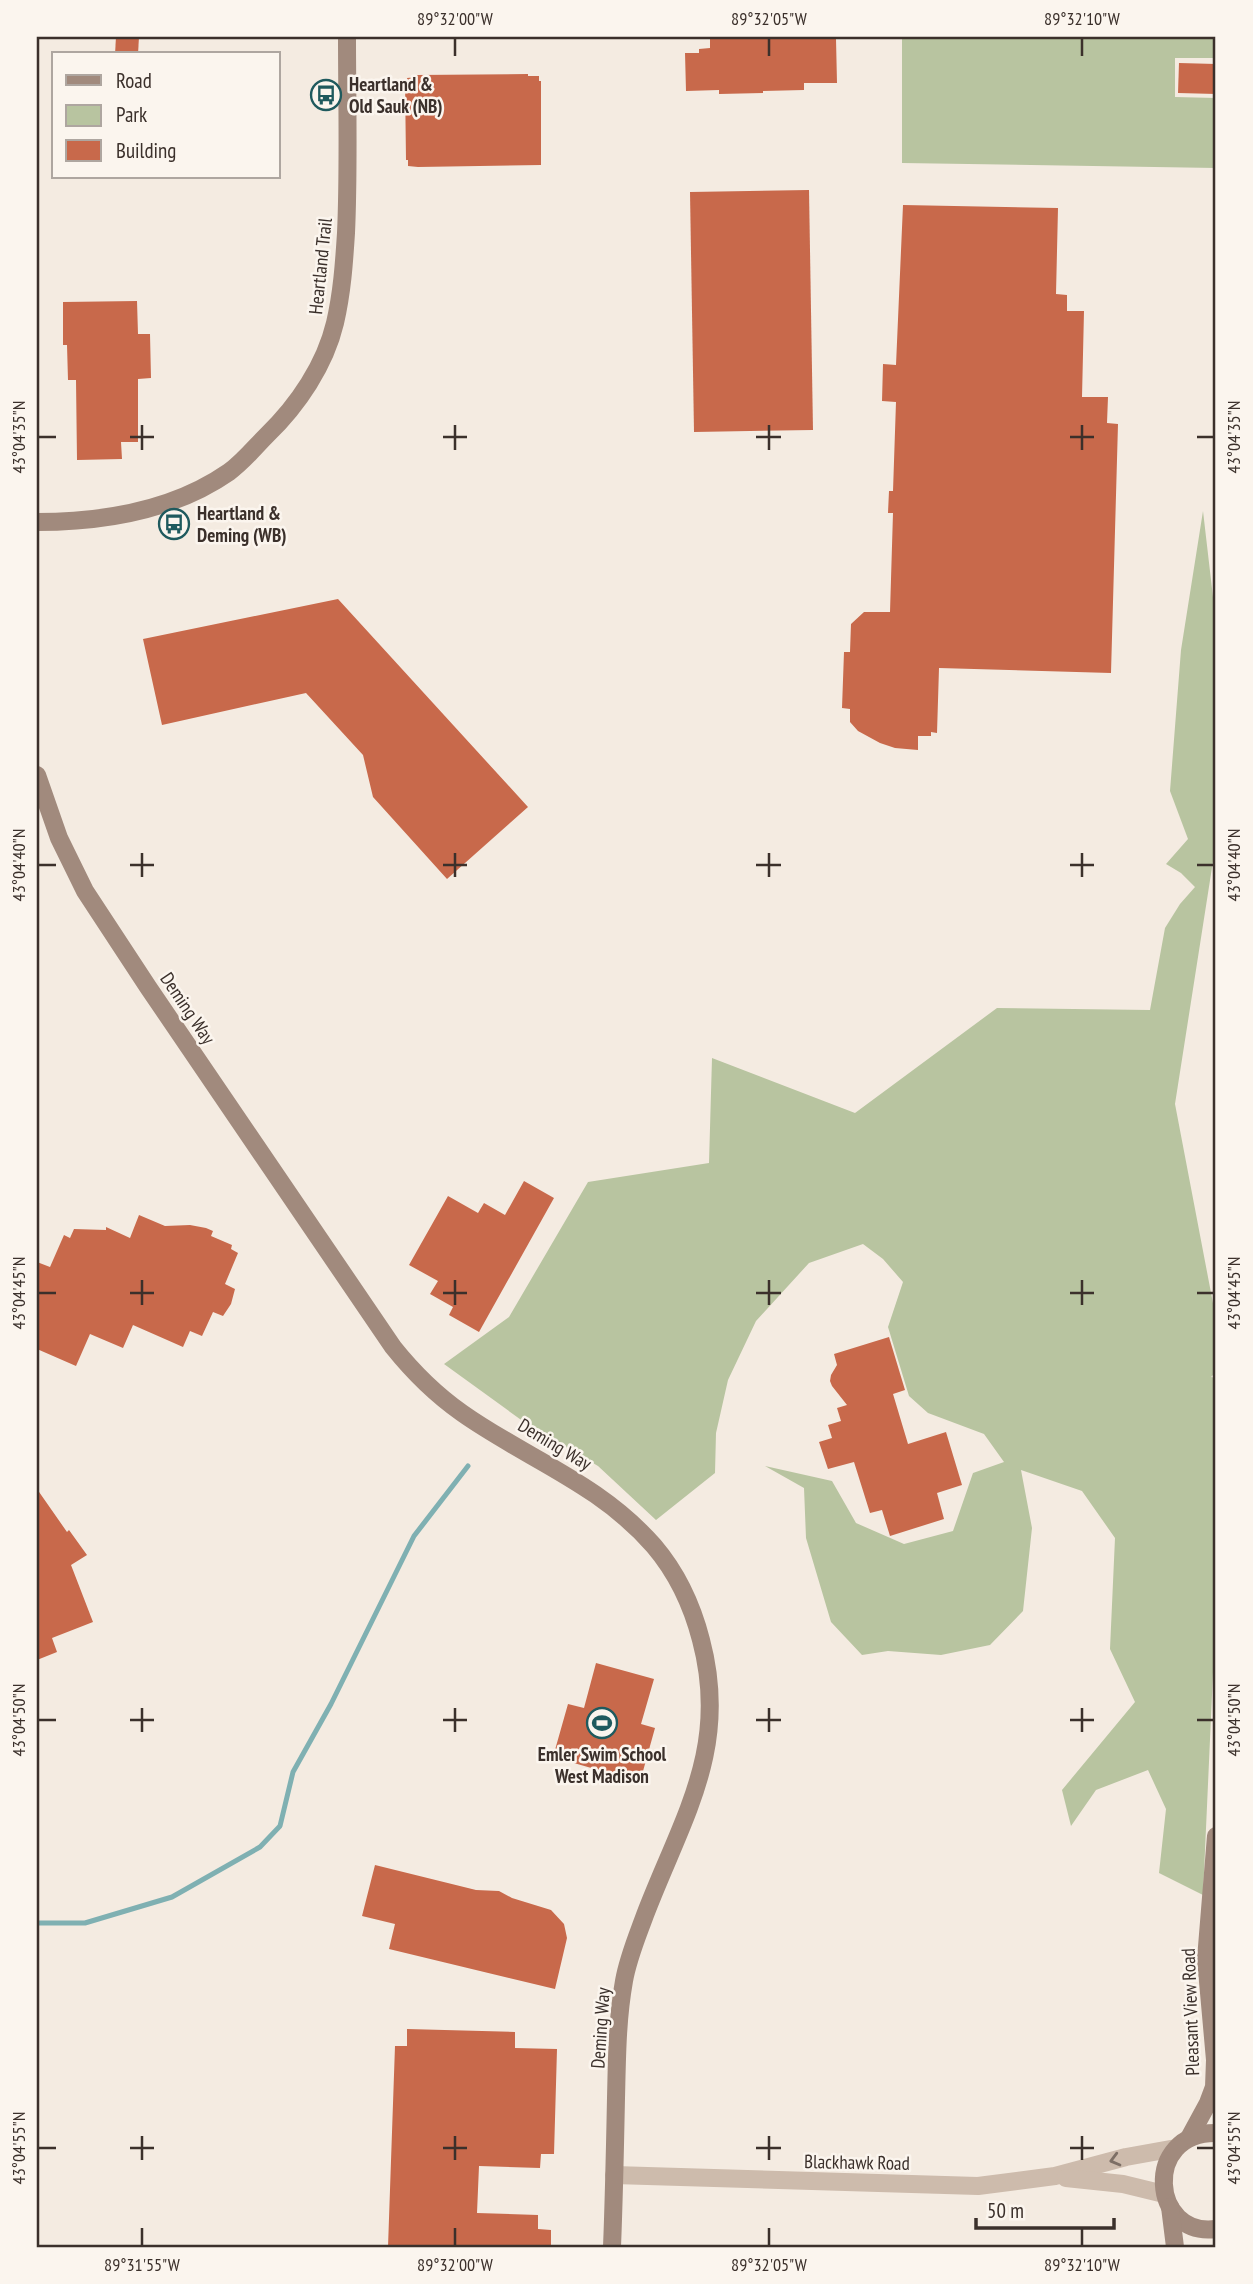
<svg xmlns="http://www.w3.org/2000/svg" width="1253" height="2284" font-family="'PT Sans Narrow',sans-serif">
<rect width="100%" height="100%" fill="#f4ebe1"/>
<g fill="#b8c4a0">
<polygon points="902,37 1216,37 1216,58 1175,58 1175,97 1216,98 1216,168 902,163"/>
<polygon points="1203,511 1216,623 1216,842 1175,1104 1216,1319 1216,1372 1211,1377 1216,1378 1216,1606 1203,1895 1159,1873 1166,1809 1148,1770 1096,1790 1071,1826 1062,1790 1135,1702 1110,1649 1115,1538 1082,1491 1021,1470 1032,1528 1023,1611 990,1645 941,1655 888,1651 862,1655 831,1622 806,1538 804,1488 765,1466 832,1481 856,1523 904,1544 953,1531 973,1473 1004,1462 984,1434 928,1413 909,1396 888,1327 903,1282 883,1259 863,1244 809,1263 756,1321 728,1380 716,1433 715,1473 656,1520 598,1466 524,1422 444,1364 509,1317 588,1182 709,1163 712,1058 855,1113 997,1008 1150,1010 1165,928 1180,904 1195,887 1181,873 1166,864 1188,839 1170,791 1181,650"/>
</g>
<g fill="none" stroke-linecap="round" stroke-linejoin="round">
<polyline stroke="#7fb0b2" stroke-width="5" points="37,1923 85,1923 172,1897 260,1847 280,1826 293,1772 331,1704 414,1536 468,1466"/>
</g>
<g fill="#c8694b">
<polygon points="116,37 139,37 138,54 115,54"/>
<polygon points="710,37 834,37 836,39 837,83 804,83 804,90 763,91 763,93 719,94 719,90 686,91 685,53 699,53 699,49 710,48"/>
<polygon points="1179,63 1216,64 1216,94 1178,93"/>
<polygon points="528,74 528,76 539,76 539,81 541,81 541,165 418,167 408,166 408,160 406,160 405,82 408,82 407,78 417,77 417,75"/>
<polygon points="809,190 813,430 694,432 690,192"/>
<polygon points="903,205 1058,208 1056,294 1067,295 1067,311 1084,311 1082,397 1108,397 1107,423 1118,424 1111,673 939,668 937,733 931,732 931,736 918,736 918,750 895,748 880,743 858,731 850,722 850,709 842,708 844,652 850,652 851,624 864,612 890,612 893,513 888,513 889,491 893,491 896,402 882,401 883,364 896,365"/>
<polygon points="137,301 138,334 150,334 151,378 138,379 138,442 121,442 122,459 77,460 76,380 68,380 67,345 63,345 63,302"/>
<polygon points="338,599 528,807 447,879 373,797 363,755 306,693 162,725 143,639"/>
<polygon points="524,1181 554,1198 479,1332 449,1315 453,1307 430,1294 438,1281 409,1265 448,1196 478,1213 484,1203 505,1215"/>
<polygon points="139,1215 165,1226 190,1225 206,1228 213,1231 211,1236 232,1245 231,1249 238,1253 225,1284 235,1289 231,1304 223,1316 213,1312 202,1336 190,1331 183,1347 133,1325 123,1348 90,1334 76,1366 37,1349 37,1262 50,1267 64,1235 70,1238 74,1229 106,1230 106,1227 130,1238"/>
<polygon points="889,1337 905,1390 893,1394 908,1444 946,1432 962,1485 937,1493 944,1519 890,1536 882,1510 870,1513 854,1462 828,1469 819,1442 832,1438 828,1425 841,1421 837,1408 847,1405 832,1386 830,1381 831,1375 837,1365 834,1354"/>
<polygon points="37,1489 67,1532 69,1530 87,1555 71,1565 93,1622 52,1638 57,1652 37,1660"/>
<polygon points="596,1663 654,1679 641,1724 655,1728 640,1782 553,1757 568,1704 584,1708"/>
<polygon points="375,1865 476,1890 499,1891 512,1898 551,1910 564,1924 567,1938 555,1989 389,1949 395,1924 362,1916"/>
<polygon points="407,2029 515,2032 515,2048 557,2049 554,2154 541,2154 540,2168 479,2166 477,2213 538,2215 538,2229 551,2230 551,2247 388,2247 395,2046 407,2046"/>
</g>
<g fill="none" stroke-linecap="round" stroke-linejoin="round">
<g stroke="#cdbbac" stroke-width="18">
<polyline points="614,2175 978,2186 1055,2176 1126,2157 1176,2148"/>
<polyline points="1066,2178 1123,2184 1164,2194"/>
</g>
<g stroke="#a18a7d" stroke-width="18">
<path d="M37,522C103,522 173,511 229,472C243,462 255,447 267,435C298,405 325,365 335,323C342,293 344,264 346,233C349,168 347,102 347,37"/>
<path d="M37,775L59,838L85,891L148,987L393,1347C413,1372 435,1394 462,1413C527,1459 599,1483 654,1546C677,1573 692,1605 701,1640C730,1749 682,1818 645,1915C637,1937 628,1958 624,1981C617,2020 617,2059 616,2098C615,2148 614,2198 612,2247"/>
<path d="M1216,2133C1142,2132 1151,2238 1216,2229"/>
<polyline points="1189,2138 1208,2103 1214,2087 1215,2060 1206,1959 1216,1836"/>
<polyline points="1170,2207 1175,2247"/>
</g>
</g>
<defs><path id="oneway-chevron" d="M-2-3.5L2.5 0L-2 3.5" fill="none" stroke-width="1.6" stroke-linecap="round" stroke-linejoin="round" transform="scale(1.75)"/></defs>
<use stroke="#7d6f65" href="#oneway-chevron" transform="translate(1115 2160) rotate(165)"/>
<path fill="none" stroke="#3b302b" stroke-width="2.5" d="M455,38V56M769,38V56M1082,38V56M142,425V450M455,425V450M769,425V450M1082,425V450M38,437H56M130,437H154M443,437H467M756,437H781M1070,437H1094M1197,437H1214M142,853V877M455,853V877M769,853V877M1082,853V877M38,865H56M130,865H154M443,865H467M756,865H781M1070,865H1094M1197,865H1214M142,1280V1305M455,1280V1305M769,1280V1305M1082,1280V1305M38,1293H56M130,1293H154M443,1293H467M756,1293H781M1070,1293H1094M1197,1293H1214M142,1708V1732M455,1708V1732M769,1708V1732M1082,1708V1732M38,1720H56M130,1720H154M443,1720H467M756,1720H781M1070,1720H1094M1197,1720H1214M142,2136V2160M455,2136V2160M769,2136V2160M1082,2136V2160M38,2148H56M130,2148H154M443,2148H467M756,2148H781M1070,2148H1094M1197,2148H1214M142,2228V2246M455,2228V2246M769,2228V2246M1082,2228V2246"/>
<defs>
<g id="bus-ring" transform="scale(1.575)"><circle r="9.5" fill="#fbf5ee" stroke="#1f5a5e" stroke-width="1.5"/><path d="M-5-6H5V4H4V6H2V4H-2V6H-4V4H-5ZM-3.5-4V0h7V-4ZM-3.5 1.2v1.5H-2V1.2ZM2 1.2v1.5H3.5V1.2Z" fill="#1f5a5e"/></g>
<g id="stadium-ring" transform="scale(1.575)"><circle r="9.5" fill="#fbf5ee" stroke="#1f5a5e" stroke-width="1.5"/><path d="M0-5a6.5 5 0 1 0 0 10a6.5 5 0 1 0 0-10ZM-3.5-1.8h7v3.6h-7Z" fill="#1f5a5e"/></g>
</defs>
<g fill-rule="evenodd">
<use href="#bus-ring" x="326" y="95"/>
<use href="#bus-ring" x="174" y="524"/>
<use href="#stadium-ring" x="602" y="1723"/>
</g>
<g text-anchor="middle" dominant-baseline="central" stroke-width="5" stroke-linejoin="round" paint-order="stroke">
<g font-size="19" font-weight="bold" fill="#3b302b" stroke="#fbf5ee" text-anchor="start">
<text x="349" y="84">Heartland &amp;<tspan x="349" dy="22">Old Sauk (NB)</tspan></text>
<text x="197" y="513">Heartland &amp;<tspan x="197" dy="22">Deming (WB)</tspan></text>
<text x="602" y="1754" text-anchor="middle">Emler Swim School<tspan x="602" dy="22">West Madison</tspan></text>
</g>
<g font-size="19" fill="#3b302b" stroke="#fbf5ee">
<text transform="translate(320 266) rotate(-84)">Heartland Trail</text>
<text transform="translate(188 1008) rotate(56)">Deming Way</text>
<text transform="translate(555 1444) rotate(31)">Deming Way</text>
<text transform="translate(1190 2012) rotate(-92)">Pleasant View Road</text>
<text transform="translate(600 2028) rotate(-86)">Deming Way</text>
<text transform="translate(857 2162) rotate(1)">Blackhawk Road</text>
</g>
</g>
<rect width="1253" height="2284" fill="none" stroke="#fbf5ee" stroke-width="77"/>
<rect x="52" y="52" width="228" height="126" fill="#fbf5ee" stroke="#aea6a0" stroke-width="2"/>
<rect x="66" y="75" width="35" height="10" fill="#a18a7d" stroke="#aea6a0" stroke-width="2"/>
<text x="116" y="88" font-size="21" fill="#3b302b">Road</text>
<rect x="66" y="105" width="35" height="21" fill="#b8c4a0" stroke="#aea6a0" stroke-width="2"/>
<text x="116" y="122" font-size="21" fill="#3b302b">Park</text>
<rect x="66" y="140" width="35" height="21" fill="#c8694b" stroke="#aea6a0" stroke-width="2"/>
<text x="116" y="158" font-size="21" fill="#3b302b">Building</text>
<path d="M976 2218v10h138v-10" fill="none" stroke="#3b302b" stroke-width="3.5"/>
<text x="987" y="2218" font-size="21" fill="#3b302b" stroke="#fbf5ee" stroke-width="5" paint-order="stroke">50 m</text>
<rect x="38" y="38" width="1176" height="2208" fill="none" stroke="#3b302b" stroke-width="2.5"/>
<g font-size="18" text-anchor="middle" fill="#3b302b">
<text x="455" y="25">89°32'00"W</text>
<text x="769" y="25">89°32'05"W</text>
<text x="1082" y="25">89°32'10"W</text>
<text transform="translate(1234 437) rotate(-90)" y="6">43°04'35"N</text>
<text transform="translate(19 437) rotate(-90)" y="6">43°04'35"N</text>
<text transform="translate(1234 865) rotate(-90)" y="6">43°04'40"N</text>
<text transform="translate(19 865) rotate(-90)" y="6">43°04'40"N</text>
<text transform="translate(19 1293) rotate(-90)" y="6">43°04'45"N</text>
<text transform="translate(1234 1293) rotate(-90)" y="6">43°04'45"N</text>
<text transform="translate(19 1720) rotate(-90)" y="6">43°04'50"N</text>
<text transform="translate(1234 1720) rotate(-90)" y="6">43°04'50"N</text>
<text transform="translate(19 2148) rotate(-90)" y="6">43°04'55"N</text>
<text transform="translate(1234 2148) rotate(-90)" y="6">43°04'55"N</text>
<text x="142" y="2271">89°31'55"W</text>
<text x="455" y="2271">89°32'00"W</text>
<text x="769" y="2271">89°32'05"W</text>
<text x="1082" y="2271">89°32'10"W</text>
</g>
</svg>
